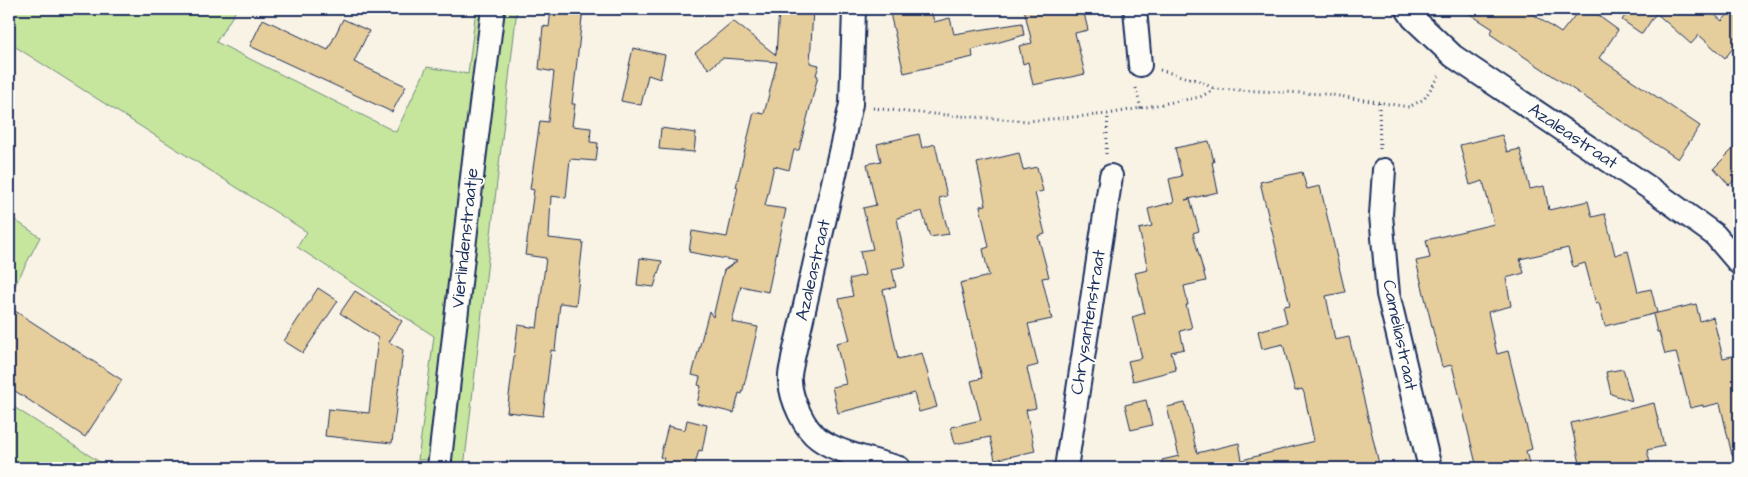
<svg xmlns="http://www.w3.org/2000/svg" width="1748" height="477" font-family="'Architects Daughter',sans-serif">
<rect width="100%" height="100%" fill="#f8f3e5"/>
<filter id="ink" filterUnits="userSpaceOnUse"><feTurbulence type="fractalNoise" baseFrequency=".02" numOctaves="2"/><feDisplacementMap in="SourceGraphic" scale="10" xChannelSelector="R" yChannelSelector="G"/><feConvolveMatrix kernelMatrix="1 2 1 2 8 2 1 2 1" color-interpolation-filters="sRGB"/></filter>
<g filter="url(#ink)">
<g fill="#c7e69d" stroke="#718a7e">
<polygon points="9,9 237,9 216,42 396,132 427,67 468,74 476,9 517,9 464,468 447,468 447,459 418,460 434,336 297,247 307,232 11,44 9,48"/>
<polygon points="9,216 40,237 9,297"/>
<polygon points="9,404 109,468 9,468"/>
</g>
<g fill="#e6cd9c" stroke="#1b2f5e">
<polygon points="551,9 583,9 572,104 575,104 572,126 591,128 590,142 598,143 596,161 570,159 566,198 551,196 549,238 583,242 576,305 560,303 555,351 551,350 543,416 507,412 518,325 537,328 546,258 525,255 534,190 530,189 540,121 548,122 554,72 539,69 543,26 549,27"/>
<polygon points="779,9 813,9 810,63 819,65 816,75 818,76 799,150 794,150 789,170 774,166 765,206 786,209 768,292 741,286 732,322 758,327 742,394 739,393 734,413 697,404 701,386 698,385 700,377 692,375 709,311 713,317 724,270 737,261 689,252 692,231 727,237 738,187 736,187 754,112 764,114 777,62 722,58 709,69 695,53 733,21 776,55"/>
<polygon points="889,9 931,9 934,22 950,18 954,34 1022,23 1024,35 972,50 973,57 904,73"/>
<polygon points="1024,9 1083,9 1088,30 1075,33 1085,74 1033,85 1028,62 1023,64 1019,46 1032,43"/>
<polygon points="1462,9 1525,9 1561,33 1580,9 1589,9 1618,30 1599,58 1700,126 1678,159 1490,34 1493,29"/>
<polygon points="1630,9 1708,9 1722,21 1733,9 1739,9 1739,41 1725,58 1699,35 1691,44 1656,13 1642,34 1622,20"/>
<polygon points="263,19 328,50 343,19 369,31 354,62 406,86 392,112 250,46"/>
<polygon points="633,48 665,55 660,79 648,75 641,105 621,101"/>
<polygon points="661,128 696,133 694,152 659,149"/>
<polygon points="919,134 922,148 935,144 947,196 939,198 949,234 930,237 922,211 897,218 906,266 892,269 896,287 883,290 898,359 922,353 937,407 919,412 914,393 838,413 832,387 846,384 836,343 850,340 839,299 853,296 849,279 865,275 860,251 873,249 863,208 876,205 867,164 881,161 877,144"/>
<polygon points="1502,135 1507,152 1520,149 1530,189 1544,186 1549,210 1588,201 1592,217 1605,214 1615,255 1628,251 1638,292 1651,289 1657,313 1605,326 1599,303 1596,304 1585,263 1573,267 1568,248 1520,259 1524,273 1506,278 1511,306 1488,312 1497,354 1508,351 1532,449 1526,451 1530,468 1477,468 1452,365 1442,367 1416,261 1430,258 1426,240 1494,224 1483,181 1470,185 1460,145"/>
<polygon points="1209,141 1214,162 1212,162 1218,192 1185,200 1190,199 1199,231 1193,233 1206,281 1184,286 1188,305 1186,305 1192,328 1180,331 1184,349 1171,352 1176,370 1133,381 1128,361 1142,358 1132,317 1145,313 1135,273 1148,270 1139,229 1152,226 1148,209 1174,202 1169,179 1182,176 1175,148"/>
<polygon points="1739,143 1739,176 1729,185 1714,168"/>
<polygon points="1019,153 1023,170 1037,167 1043,191 1035,193 1045,234 1038,236 1049,277 1042,278 1052,319 1028,324 1038,365 1027,368 1036,408 1026,410 1035,451 995,460 990,437 955,444 951,427 981,420 971,381 982,378 960,283 989,276 983,249 989,247 980,206 986,205 977,163"/>
<polygon points="1302,172 1307,189 1320,186 1345,292 1326,296 1335,340 1349,337 1380,468 1163,468 1162,460 1179,456 1167,407 1185,403 1197,453 1239,443 1242,460 1314,441 1304,393 1302,389 1295,391 1283,344 1262,349 1258,331 1287,323 1283,306 1290,305 1260,182"/>
<polygon points="640,258 662,261 654,287 637,285"/>
<polygon points="318,288 338,301 303,353 284,341"/>
<polygon points="355,291 402,321 389,342 403,350 392,443 325,436 328,409 369,413 378,338 340,313"/>
<polygon points="1696,304 1700,321 1713,317 1723,358 1737,355 1739,367 1739,454 1732,455 1720,403 1703,407 1703,405 1690,408 1676,352 1665,354 1659,332 1657,332 1653,314"/>
<polygon points="15,311 122,380 85,437 9,387 9,322"/>
<polygon points="1623,369 1632,401 1611,394 1606,372"/>
<polygon points="1146,400 1152,425 1131,430 1125,405"/>
<polygon points="1654,403 1664,446 1647,450 1650,463 1630,468 1581,468 1571,423"/>
<polygon points="687,420 707,425 702,451 699,450 694,468 661,468 664,458 660,457 668,426 685,430"/>
</g>
<g fill="none" stroke-linecap="round" stroke-linejoin="round">
<g stroke="#1b2f5e" stroke-width="26">
<g id="minor">
<path d="M854,9L851,104L793,358C792,366 789,374 790,381C791,399 804,429 819,439C840,454 874,460 899,468"/>
<polyline points="1135,9 1140,65"/>
<polyline points="1407,9 1413,18 1453,56 1654,191 1715,235 1739,263"/>
<polyline points="1384,170 1381,215 1388,294 1430,468"/>
<polyline points="439,468 474,160 493,9"/>
<polyline points="1066,468 1111,176"/>
</g>
</g>
<g stroke="#1b2f5e" stroke-width="3" stroke-dasharray="1 4" stroke-linecap="butt">
<polyline points="1160,70 1199,81 1215,89"/>
<polyline points="1136,88 1141,109"/>
<polyline points="1379,103 1380,150"/>
<polyline points="873,108 907,112 1028,121 1108,114 1200,97 1215,89 1326,94 1409,107 1424,99 1440,75"/>
<polyline points="1106,154 1108,114"/>
</g>
<use href="#minor" stroke="#fdfcf7" stroke-width="22"/>
</g>
</g>
<g text-anchor="middle" dominant-baseline="central" stroke-width="4" stroke-linejoin="round" paint-order="stroke">
<g font-size="18" fill="#1b2f5e" stroke="#fdfcf7">
<text transform="translate(1573 136) rotate(34)">Azaleastraat</text>
<text transform="translate(465 238) rotate(-84)">Vierlindenstraatje</text>
<text transform="translate(813 270) rotate(-77)">Azaleastraat</text>
<text transform="translate(1088 322) rotate(-81)">Chrysantenstraat</text>
<text transform="translate(1400 335) rotate(78)">Cameliastraat</text>
</g>
</g>
<rect width="1748" height="477" fill="none" stroke="#fdfcf7" stroke-width="30"/>
<rect x="15" y="15" width="1718" height="447" fill="none" stroke="#1b2f5e" stroke-width="2" filter="url(#ink)"/>
</svg>
